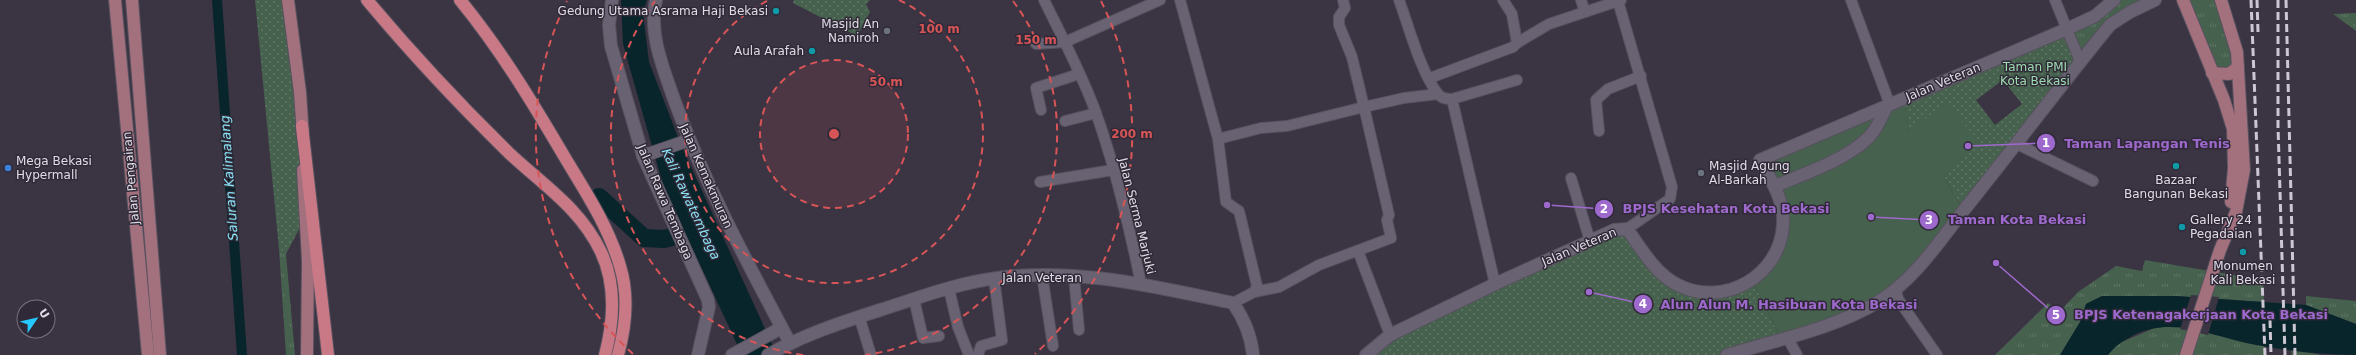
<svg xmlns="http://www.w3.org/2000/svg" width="2356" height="355" font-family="'DejaVu Sans',sans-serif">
<defs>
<pattern id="grass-tufts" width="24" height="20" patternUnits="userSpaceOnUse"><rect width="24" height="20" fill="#46614d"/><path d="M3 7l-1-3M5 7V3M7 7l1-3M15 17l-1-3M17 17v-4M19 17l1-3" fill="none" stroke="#607766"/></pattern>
<pattern id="park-dots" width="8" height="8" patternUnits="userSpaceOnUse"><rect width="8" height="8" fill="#46614d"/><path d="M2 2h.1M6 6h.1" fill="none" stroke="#607766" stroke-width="1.8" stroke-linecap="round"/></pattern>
</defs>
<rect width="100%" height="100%" fill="#3b3443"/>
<g fill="url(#grass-tufts)">
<polygon points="2114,0 2155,0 2130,12 2080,61 2067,29"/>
<polygon points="2183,0 2221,0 2238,67 2219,75"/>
<polygon points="2356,13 2356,31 2333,14"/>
<polygon points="279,249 286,254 295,355 286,355"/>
<polygon points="2145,260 2263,280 2264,302 2176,296 2102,296 2086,304 2080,322 2060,355 1995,355 2048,303 2060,311 2078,292 2116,266 2142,271"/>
<polygon points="2306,296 2356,301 2356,324 2306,305"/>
<polygon points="2157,327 2185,327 2265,346 2265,355 2108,355 2117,344"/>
<polygon points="2291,350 2317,354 2320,355 2292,355"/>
</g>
<g fill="url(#park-dots)" fill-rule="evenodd">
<polygon points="255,0 288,0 305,218 286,254 279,249"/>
<polygon points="794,0 870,0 866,4 870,12 857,36 793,3"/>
<path d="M2067,29L2080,61L1964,211L1942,174L1909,133L1904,99ZM2003,80L2022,104L1995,125L1976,100Z"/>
<polygon points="1627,229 1659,271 1708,293 1752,279 1781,339 1727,355 1366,355 1385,337"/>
</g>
<polygon fill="#46614d" points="1904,99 1909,132 1946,102 1980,143 1942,174 1964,211 1886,297 1781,339 1752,279 1759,275 1783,224 1760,160"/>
<g fill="#08252b">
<polygon points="621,0 647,0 643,13 649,62 681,145 777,355 742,355 663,185 623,44"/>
<path d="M2102,296H2176L2306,305L2356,324V355C2322,355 2289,351 2256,345C2215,338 2175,315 2134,335C2123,341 2116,345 2108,355H2060L2080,322L2086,304Z"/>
</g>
<polygon fill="#3b3443" points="2191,295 2219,297 2208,335 2180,329"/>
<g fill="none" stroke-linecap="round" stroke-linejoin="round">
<polyline stroke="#08252b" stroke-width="10" points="217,0 242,355"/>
<polyline stroke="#08252b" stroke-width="18" points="599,197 644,238 664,239 697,231"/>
<g stroke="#57515e" stroke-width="12">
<g id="street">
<path d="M1044,0C1062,37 1082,74 1096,113C1116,169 1129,226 1141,284"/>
<polyline points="1180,0 1218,139 1226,202 1239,211 1257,286 1254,292 1233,303"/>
<path d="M1399,0C1409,27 1421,73 1438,94C1442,99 1447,99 1452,99L1495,284"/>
<polyline points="1503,0 1512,14 1517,43"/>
<polyline points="1581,0 1585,12"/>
<polyline points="1851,0 1890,105"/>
<polyline points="2055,0 2080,61"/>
<polyline points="1618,1 1672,187 1670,199 1627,229"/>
<polyline points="1036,44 1065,42 1160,0"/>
<polyline points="1430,78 1513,47 1517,43 1549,24 1621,0"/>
<polyline points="1452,99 1517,80"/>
<polyline points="1041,110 1036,88 1079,74"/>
<polyline points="1065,121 1096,113"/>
<polyline points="1599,131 1596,100 1608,89 1641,76"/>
<polyline points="1218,139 1261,128 1287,126 1364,107 1352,57 1339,25 1339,17 1345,8 1343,0"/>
<polyline points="2017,144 2093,181"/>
<polyline points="1571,178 1590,241"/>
<polyline points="1040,182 1113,170"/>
<polyline points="1358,251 1390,335"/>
<polyline points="1042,275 1053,346"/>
<polyline points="1074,276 1079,330"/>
<polyline points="949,289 958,327 969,355"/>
<polyline points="1896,289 1898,299 1937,355"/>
<polyline points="1254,292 1279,287 1319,265 1391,238 1387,220 1389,215 1364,107 1404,98 1438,94"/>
<polyline points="914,299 923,338 939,336"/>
<polyline points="859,316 871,355"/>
<polyline points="1787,337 1797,355"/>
<polyline points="978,355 981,346 1002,340 994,278"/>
</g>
</g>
<g stroke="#57515e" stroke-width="14">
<g id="secondary">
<polyline points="612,0 609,25 611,46 643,156 708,300 709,307 698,355"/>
<path d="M656,0C648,34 664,70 675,102C706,187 748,264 790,343"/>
<polyline points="643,156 689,140"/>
<path d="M1775,186C1804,174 1846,160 1869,137C1877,129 1881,118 1886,108"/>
<polyline points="732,355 781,328"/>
<path d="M768,355C805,334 840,323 880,310C918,298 957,283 997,278C1077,267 1156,287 1233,303C1245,320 1251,335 1253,355"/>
<path d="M1366,355L1390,335L1495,284L1614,230L1627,229C1641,248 1655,274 1678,285C1724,308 1780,276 1783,225C1785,201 1771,180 1760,160L2067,29L2095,16L2114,0"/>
<path d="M1727,355C1776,340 1833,329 1878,302C1914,280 1938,243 1964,210C2013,149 2060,86 2110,25L2130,12L2155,0"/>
</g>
</g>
<g stroke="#57515e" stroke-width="14">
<g id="primary">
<polyline points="115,0 148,355"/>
<polyline points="132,0 160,355"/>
<polyline points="288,0 300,92 303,136"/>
<polyline points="2183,0 2224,100 2233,129 2234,168 2231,202"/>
<polyline points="2212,73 2229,74 2238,67"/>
<polyline points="303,170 308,261 307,355"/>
<polyline points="2186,355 2220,250 2236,212 2244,170 2237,52 2221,0"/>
</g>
</g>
<g stroke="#57515e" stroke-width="14">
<g id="highway">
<path d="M367,0C412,54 459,104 509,153C543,185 580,208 601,252C616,284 614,321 605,355"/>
<path d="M460,0C501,50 534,105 567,161C587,194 609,228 620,266C629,295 626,326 618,355"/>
<polyline points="302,126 328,355"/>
</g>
</g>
<use href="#street" stroke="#696273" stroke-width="10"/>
<use href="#secondary" stroke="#696273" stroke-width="12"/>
<use href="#primary" stroke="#a3707e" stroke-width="12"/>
<use href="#highway" stroke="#c97986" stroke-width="12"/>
<g stroke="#ccc7d2" stroke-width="3" stroke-dasharray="8 4" stroke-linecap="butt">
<polyline points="2251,0 2265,355"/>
<polyline points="2257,0 2258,32"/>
<polyline points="2278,0 2278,126 2285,355"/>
<polyline points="2286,0 2295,355"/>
<polyline points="2270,320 2271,355"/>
</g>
</g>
<circle cx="834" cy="134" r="74" fill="#d85557" fill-opacity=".12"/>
<g fill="none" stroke="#d85557" stroke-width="2" stroke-dasharray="7 5">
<circle cx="834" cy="134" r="74"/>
<path d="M899 0A149 149 0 1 1 769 0"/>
<path d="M803 355A223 223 0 0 1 655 1M1013 1A223 223 0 0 1 865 355"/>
<path d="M633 354A298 298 0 0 1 567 1M1101 1A298 298 0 0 1 1035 354"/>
</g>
<g fill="#0f9aa8" stroke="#302a38" stroke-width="1.5">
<circle cx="776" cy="11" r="4"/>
<circle cx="812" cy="51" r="4"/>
<circle cx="2176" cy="166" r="4"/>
<circle cx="2182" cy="227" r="4"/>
<circle cx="2243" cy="252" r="4"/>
</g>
<g fill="#6b7280" stroke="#302a38" stroke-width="1.5">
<circle cx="887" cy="31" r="4"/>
<circle cx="1701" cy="173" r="4"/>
</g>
<circle fill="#3f7fe0" stroke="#302a38" stroke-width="1.5" cx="8" cy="168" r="4"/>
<g text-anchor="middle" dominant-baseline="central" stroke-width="3" stroke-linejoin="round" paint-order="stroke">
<g font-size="12" fill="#e0dbe5" stroke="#302a38" text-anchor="end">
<text x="768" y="11">Gedung Utama Asrama Haji Bekasi</text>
<text x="879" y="24">Masjid An<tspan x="879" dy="14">Namiroh</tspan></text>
<text x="804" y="51">Aula Arafah</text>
<text x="16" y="161" text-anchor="start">Mega Bekasi<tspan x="16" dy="14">Hypermall</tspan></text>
<text x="1709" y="166" text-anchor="start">Masjid Agung<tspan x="1709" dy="14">Al-Barkah</tspan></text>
<text x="2176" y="180" text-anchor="middle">Bazaar<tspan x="2176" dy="14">Bangunan Bekasi</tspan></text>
<text x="2190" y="220" text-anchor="start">Gallery 24<tspan x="2190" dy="14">Pegadaian</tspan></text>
<text x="2243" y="266" text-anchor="middle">Monumen<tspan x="2243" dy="14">Kali Bekasi</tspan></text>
</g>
<g font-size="12" fill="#9edcaf" stroke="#302a38">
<text x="2035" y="67">Taman PMI<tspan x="2035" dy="14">Kota Bekasi</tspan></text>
</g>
<g font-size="12" fill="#e0dbe5" stroke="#302a38">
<text transform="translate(1943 82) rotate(-23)">Jalan Veteran</text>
<text transform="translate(706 176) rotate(66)">Jalan Kemakmuran</text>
<text transform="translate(131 178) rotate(-95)">Jalan Pengairan</text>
<text transform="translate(665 202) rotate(67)">Jalan Rawa Tembaga</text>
<text transform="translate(1137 216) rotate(76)">Jalan Serma Marjuki</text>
<text transform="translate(1579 247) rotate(-23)">Jalan Veteran</text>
<text x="1042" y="278">Jalan Veteran</text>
</g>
<g font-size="13" font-style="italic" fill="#88e1f4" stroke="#302a38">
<text transform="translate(229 178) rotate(-94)">Saluran Kalimalang</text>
<text transform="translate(691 204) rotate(65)">Kali Rawatembaga</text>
</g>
</g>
<circle cx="834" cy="134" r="6" fill="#d85557" stroke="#302a38" stroke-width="2"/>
<g font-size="12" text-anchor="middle" font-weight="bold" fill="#d85557" stroke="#302a38" stroke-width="3" stroke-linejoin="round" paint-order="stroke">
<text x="939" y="33">100 m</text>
<text x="1036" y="44">150 m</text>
<text x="886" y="86">50 m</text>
<text x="1132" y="138">200 m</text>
</g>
<path fill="none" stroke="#9e69cc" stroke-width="1.5" d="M1968 146L2046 143M1547 205L1604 209M1871 217L1929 220M1589 292L1643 304M1996 263L2056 315"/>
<g fill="#9e69cc" stroke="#302a38" stroke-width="1.5">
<circle cx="1968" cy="146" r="4"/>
<circle cx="1547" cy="205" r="4"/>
<circle cx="1871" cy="217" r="4"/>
<circle cx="1589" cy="292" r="4"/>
<circle cx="1996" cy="263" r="4"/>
<circle cx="2046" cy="143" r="10"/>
<circle cx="1604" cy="209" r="10"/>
<circle cx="1929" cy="220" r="10"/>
<circle cx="1643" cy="304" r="10"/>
<circle cx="2056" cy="315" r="10"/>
</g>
<g font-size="12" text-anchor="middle" font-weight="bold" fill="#fff">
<text x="2046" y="147">1</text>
<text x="1604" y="213">2</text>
<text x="1929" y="224">3</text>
<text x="1643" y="308">4</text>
<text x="2056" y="319">5</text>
</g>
<g font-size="13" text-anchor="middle" font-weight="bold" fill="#9e69cc" stroke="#302a38" stroke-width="3" stroke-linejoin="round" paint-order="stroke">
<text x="2147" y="148">Taman Lapangan Tenis</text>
<text x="1726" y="213">BPJS Kesehatan Kota Bekasi</text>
<text x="2017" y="224">Taman Kota Bekasi</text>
<text x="1789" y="309">Alun Alun M. Hasibuan Kota Bekasi</text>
<text x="2201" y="319">BPJS Ketenagakerjaan Kota Bekasi</text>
</g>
<g transform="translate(36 319) rotate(56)"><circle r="19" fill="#302a38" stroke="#76717d"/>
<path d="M0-3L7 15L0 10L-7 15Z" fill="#25c9fe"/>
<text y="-6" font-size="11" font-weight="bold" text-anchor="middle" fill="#e0dbe5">U</text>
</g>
</svg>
